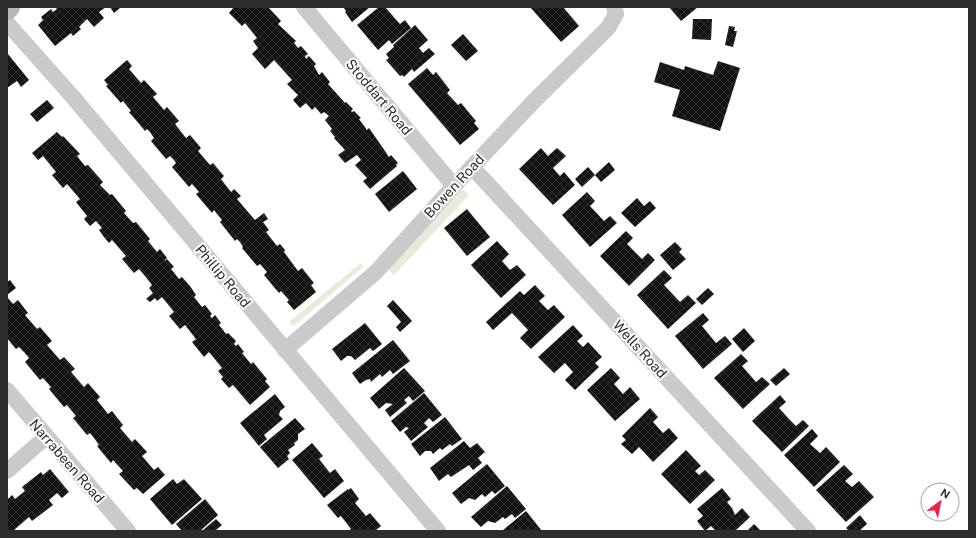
<svg xmlns="http://www.w3.org/2000/svg" width="976" height="538" font-family="'Public Sans',sans-serif">
<defs>
<pattern id="building-cross-hatch" width="8" height="8" patternUnits="userSpaceOnUse"><rect width="8" height="8" fill="#141414"/><path d="M0 0l8 8M0 8l8-8" fill="none" stroke="#2e2e2e"/></pattern>
</defs>
<rect width="100%" height="100%" fill="#fff"/>
<g fill="#e5ecd9">
<polygon points="463,189 469,195 394,275 386,267"/>
<polygon points="361,263 363,267 295,325 293,326 289,322"/>
</g>
<g fill="url(#building-cross-hatch)">
<polygon points="55,7 106,7 99,12 104,18 94,27 87,19 79,27 81,29 73,36 71,33 55,46 38,25 43,20 41,17 51,9 53,12 57,9"/>
<polygon points="110,7 119,7 120,8 114,13"/>
<polygon points="234,7 268,7 281,21 278,24 296,41 294,43 298,48 301,46 308,54 305,56 306,59 309,56 316,64 314,66 319,75 322,72 330,82 328,84 345,103 346,102 353,109 351,111 352,112 354,111 361,118 359,119 367,130 369,128 385,151 389,157 391,155 398,163 396,165 397,166 370,189 363,181 367,178 355,165 361,160 357,155 345,163 338,155 345,150 334,138 335,137 330,131 332,129 325,120 329,116 324,112 321,114 315,107 312,110 306,103 300,108 293,100 298,95 287,84 292,80 274,60 265,69 252,54 258,48 253,41 257,38 245,23 242,26 229,13"/>
<polygon points="343,7 370,7 352,22 345,12 346,11"/>
<polygon points="379,7 385,7 400,24 405,20 411,28 392,44 389,40 378,50 357,25"/>
<polygon points="530,7 563,7 579,26 561,42"/>
<polygon points="669,7 698,7 681,21"/>
<polygon points="693,19 712,19 711,40 692,39"/>
<polygon points="415,25 428,40 419,48 423,53 429,48 435,54 414,72 412,69 404,77 402,75 400,76 386,60 389,58 386,54 394,47 393,45"/>
<polygon points="729,26 735,27 734,31 737,31 733,47 725,45"/>
<polygon points="463,34 478,51 466,61 451,45"/>
<polygon points="8,54 29,80 21,87 17,81 7,88 7,55"/>
<polygon points="127,60 132,66 129,69 141,83 144,80 157,94 153,97 164,110 167,107 179,121 175,124 186,138 190,135 201,148 198,151 210,165 213,163 224,176 221,179 231,192 234,189 241,196 237,199 248,212 255,220 264,213 268,219 263,222 269,230 266,232 277,246 280,244 285,250 284,252 298,271 302,268 314,283 311,285 316,292 294,310 287,302 289,300 281,291 279,293 264,275 267,272 260,264 257,266 242,248 243,247 240,242 237,239 235,241 220,222 222,220 214,210 212,213 196,194 199,192 192,184 189,187 172,167 176,163 174,160 170,156 166,159 151,141 154,138 150,132 147,129 145,131 129,112 131,111 123,101 121,103 106,86 108,85 104,80"/>
<polygon points="718,61 740,68 720,131 672,116 680,90 654,82 660,62 684,70 685,66 713,75"/>
<polygon points="427,68 433,75 436,72 450,90 447,93 458,105 461,103 476,121 474,123 479,129 460,145 408,84"/>
<polygon points="47,100 54,108 37,122 30,114"/>
<polygon points="57,132 62,137 63,136 80,154 77,156 85,166 88,165 103,182 100,185 110,195 112,194 126,211 124,213 133,223 136,222 150,239 148,241 157,252 160,249 167,258 165,260 165,261 167,259 174,267 171,269 179,279 182,277 190,286 196,295 194,297 202,307 205,305 212,314 210,316 212,318 215,315 221,323 219,325 223,330 226,334 228,333 236,341 234,344 236,346 238,344 244,352 242,353 251,364 253,362 267,379 265,381 270,387 250,405 233,385 229,388 221,379 223,377 218,371 222,368 209,352 204,357 192,342 196,339 185,325 180,329 169,316 174,312 162,297 157,301 155,298 150,302 146,299 153,293 149,288 152,285 145,276 139,269 134,273 122,259 126,256 112,240 109,243 104,237 99,230 102,228 96,221 90,226 84,219 87,216 76,202 80,199 67,184 63,188 52,175 56,172 43,156 38,160 32,153"/>
<polygon points="541,148 548,156 557,148 566,156 553,168 560,176 564,172 575,185 553,205 519,169"/>
<polygon points="609,162 615,170 601,182 595,175"/>
<polygon points="588,167 595,175 582,187 575,179"/>
<polygon points="403,171 417,189 389,212 375,194"/>
<polygon points="587,192 595,201 590,206 604,221 610,216 617,223 590,247 562,215"/>
<polygon points="637,198 644,206 650,201 656,208 635,227 621,213"/>
<polygon points="467,209 490,237 467,256 444,228"/>
<polygon points="626,231 633,238 627,244 642,259 648,253 655,260 629,286 600,256"/>
<polygon points="497,241 509,254 502,261 510,270 517,265 526,275 501,298 471,265"/>
<polygon points="675,242 682,249 679,252 686,259 673,270 660,255"/>
<polygon points="664,270 672,278 664,285 680,302 688,295 696,303 668,329 637,295"/>
<polygon points="10,280 16,288 7,295 7,282"/>
<polygon points="535,285 545,296 539,301 548,310 554,305 565,317 531,349 520,338 528,330 512,313 493,330 486,322 520,291 524,295"/>
<polygon points="708,288 714,294 702,305 696,299"/>
<polygon points="7,297 13,304 18,300 28,313 25,315 37,329 40,327 52,341 47,345 60,360 64,357 75,369 71,372 84,387 88,383 100,397 97,400 108,414 112,411 123,425 120,428 132,442 135,439 147,452 142,456 154,470 158,467 165,475 143,494 137,488 134,490 119,474 123,471 113,460 111,463 97,446 99,445 94,438 90,433 87,435 73,418 76,416 67,405 64,407 49,389 51,387 43,378 40,380 25,362 29,358 24,352 19,347 16,349 7,338"/>
<polygon points="393,300 412,321 400,332 396,327 401,322 387,306"/>
<polygon points="703,313 709,320 702,326 716,343 725,336 732,344 703,369 675,336"/>
<polygon points="365,323 382,344 373,351 370,348 355,360 351,356 347,356 341,361 332,349"/>
<polygon points="573,325 583,336 577,341 583,347 588,342 602,357 595,363 599,367 575,390 565,380 573,372 565,363 554,373 538,357"/>
<polygon points="744,328 755,341 743,352 732,339"/>
<polygon points="393,340 410,361 393,374 390,370 382,377 380,374 371,382 370,379 366,380 360,384 352,373"/>
<polygon points="741,354 748,361 742,366 756,382 762,377 770,384 743,409 714,378"/>
<polygon points="404,368 425,391 413,401 409,396 404,400 407,403 390,417 385,410 393,404 386,403 379,409 370,398"/>
<polygon points="611,368 620,378 614,384 623,394 630,387 640,399 615,421 587,390"/>
<polygon points="784,368 790,374 776,386 770,380"/>
<polygon points="424,393 442,415 433,422 429,418 424,423 428,427 411,441 404,432 409,428 406,427 400,432 391,421"/>
<polygon points="275,394 285,407 280,411 279,415 283,419 264,435 267,439 259,446 240,423"/>
<polygon points="780,395 786,402 779,408 789,419 796,426 803,420 809,426 782,452 752,421"/>
<polygon points="650,408 658,417 653,422 663,433 669,428 678,438 653,462 639,447 632,454 621,444 626,440 622,436"/>
<polygon points="445,417 462,439 452,446 450,444 442,450 440,448 433,454 431,451 425,451 420,456 411,444"/>
<polygon points="295,418 305,429 298,434 298,440 294,443 295,445 288,450 290,453 287,456 289,459 278,468 260,447"/>
<polygon points="812,429 818,436 810,444 820,453 826,447 840,462 814,487 784,455"/>
<polygon points="464,441 470,448 477,443 485,452 478,458 482,463 473,470 469,465 451,477 448,474 439,481 430,468"/>
<polygon points="312,443 323,456 319,459 330,473 335,469 344,481 324,498 292,460"/>
<polygon points="686,450 701,466 695,471 699,475 705,470 715,480 690,504 661,474"/>
<polygon points="487,464 505,486 495,494 492,491 485,497 482,494 475,500 469,498 461,504 452,493"/>
<polygon points="844,465 853,474 845,481 852,487 859,481 874,497 846,522 816,490"/>
<polygon points="50,469 69,492 62,498 57,493 49,500 53,505 32,521 29,517 13,531 7,531 7,500 12,495 15,499 25,491 22,487 41,472 43,475"/>
<polygon points="173,479 177,484 184,479 202,499 172,525 150,499"/>
<polygon points="507,486 526,509 515,518 512,514 505,519 503,517 495,523 488,521 481,527 471,517"/>
<polygon points="351,488 359,499 355,503 366,516 370,513 381,526 375,531 348,531 351,529 341,516 338,518 327,505 348,489 348,490"/>
<polygon points="722,488 731,499 727,502 732,508 735,515 742,508 750,517 735,531 716,531 711,526 705,531 697,521 703,516 697,509"/>
<polygon points="205,499 218,515 200,531 182,531 176,524"/>
<polygon points="526,511 542,531 502,531"/>
<polygon points="860,515 867,524 859,531 849,531 846,528"/>
<polygon points="216,519 222,525 216,530 217,531 202,531"/>
<polygon points="754,524 761,531 747,531"/>
</g>
<g fill="none" stroke-linecap="round" stroke-linejoin="round">
<g stroke="#cacaca" stroke-width="16">
<polyline points="304,7 454,186"/>
<polyline points="7,23 72,96 438,531"/>
<polyline points="472,167 808,531"/>
<polyline points="285,350 376,272 454,186 534,101 608,28 616,14 614,7"/>
<polyline points="7,390 128,531"/>
<polyline points="7,471 46,437"/>
</g>
<polyline stroke="#b7b7b7" stroke-width="22" points="7,9 9,7"/>
</g>
<g text-anchor="middle" dominant-baseline="central" stroke-width="4" stroke-linejoin="round" paint-order="stroke">
<g font-size="14" fill="#2d2d2d" stroke="#fff">
<text transform="translate(379 97) rotate(50)">Stoddart Road</text>
<text transform="translate(454 186) rotate(-47)">Bowen Road</text>
<text transform="translate(223 276) rotate(50)">Phillip Road</text>
<text transform="translate(640 349) rotate(48)">Wells Road</text>
<text transform="translate(67 461) rotate(49)">Narrabeen Road</text>
</g>
</g>
<rect width="976" height="538" fill="none" stroke="#2d2d2d" stroke-width="16"/>
<g transform="translate(940 502) rotate(32)"><circle r="19" fill="#ffffff" stroke="#ababab"/>
<path d="M0-3L7 15L0 10L-7 15Z" fill="#f51e42"/>
<text y="-6" font-size="11" font-weight="bold" text-anchor="middle" fill="#2d2d2d">N</text>
</g>
</svg>
